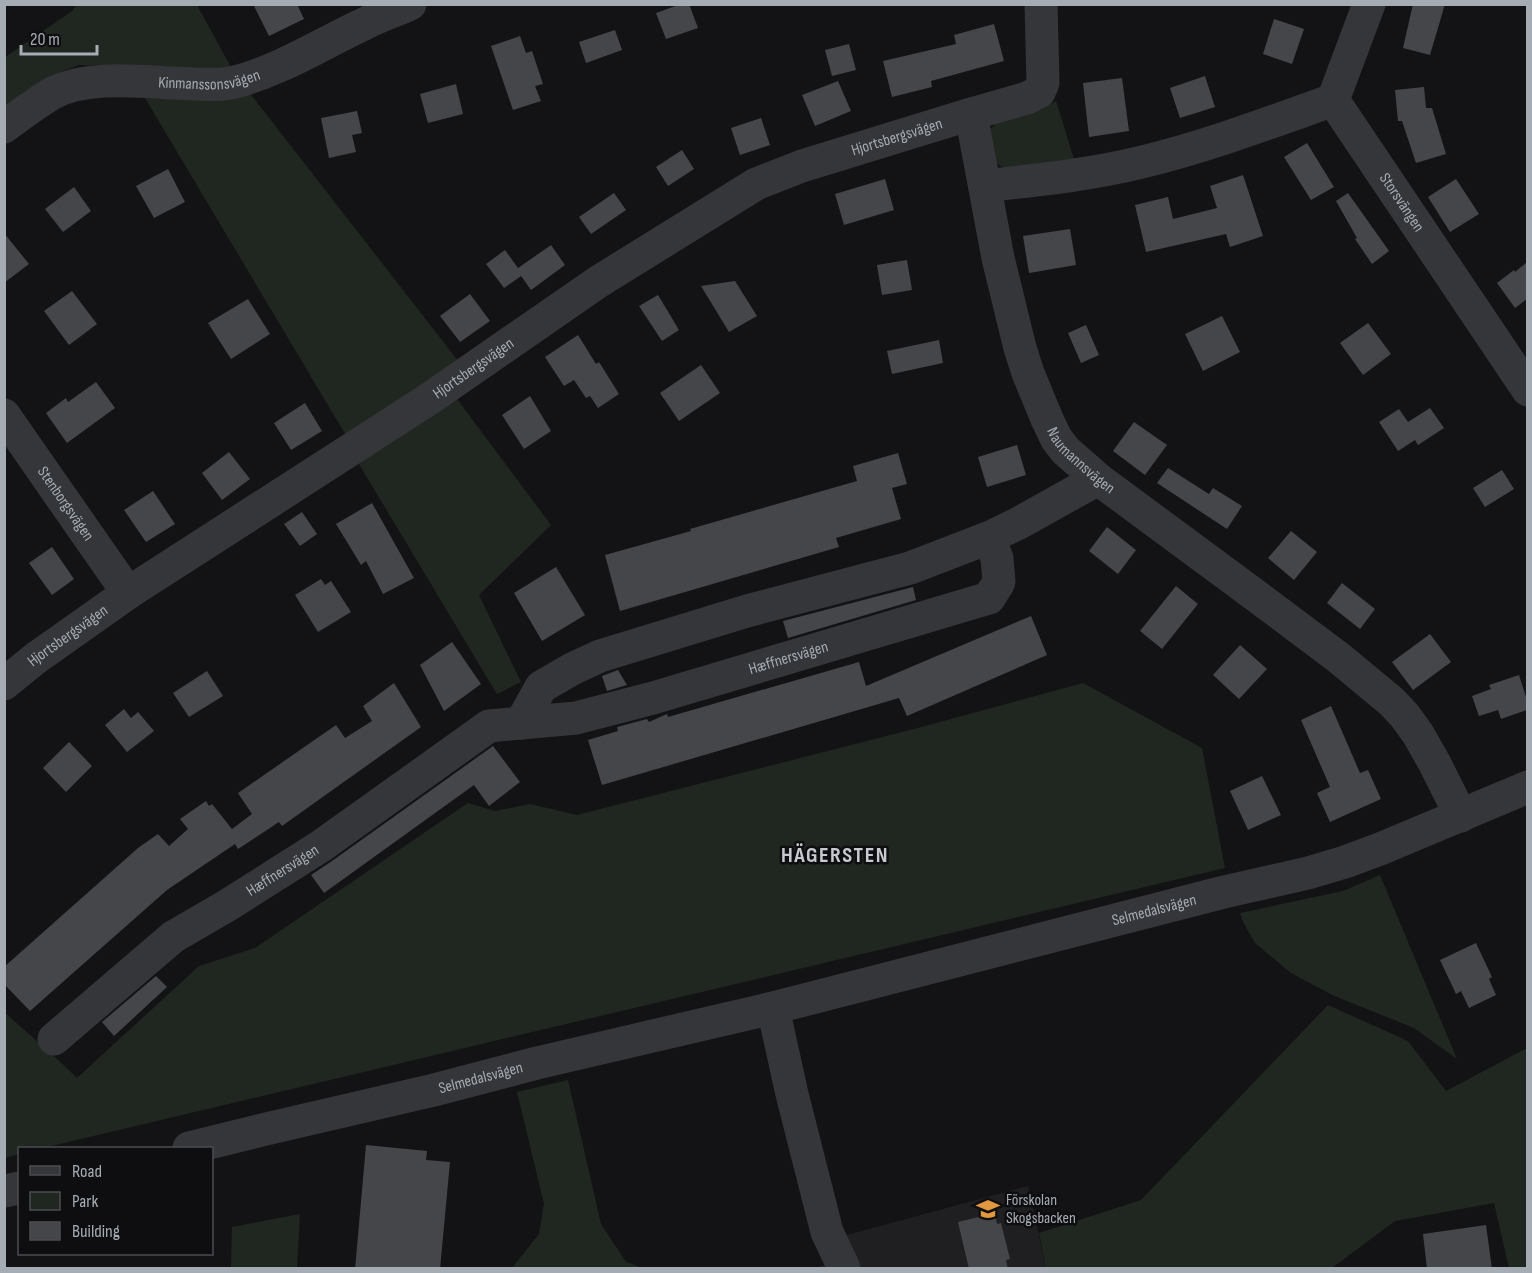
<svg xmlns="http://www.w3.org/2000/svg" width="1532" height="1273" font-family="'Sofia Sans Condensed',sans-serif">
<rect width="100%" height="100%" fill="#131315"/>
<polygon fill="#1f1f21" points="1028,1186 1046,1268 814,1268 824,1265 839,1237"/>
<g fill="#202720">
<polygon points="77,5 197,5 233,71 79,65 60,72 5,112 4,58 72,11"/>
<polygon points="249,92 459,362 347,437 142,93"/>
<polygon points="1056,101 1074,159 1005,169 995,162 989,130 998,122 1042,109"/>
<polygon points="454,395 551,525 479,595 521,682 497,694 356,459"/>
<polygon points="1083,683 1202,748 1225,868 43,1148 20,1148 19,1154 5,1158 4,1012 54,1056 77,1078 199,966 255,948 468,803 495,811 530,804 577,815 914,729"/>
<polygon points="1380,875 1457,1059 1414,1028 1332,995 1291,973 1255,943 1243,922 1240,913 1343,891"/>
<polygon points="1328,1005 1408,1041 1446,1091 1527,1048 1527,1268 1509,1268 1494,1203 1395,1221 1332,1268 1046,1268 1039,1233 1141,1200"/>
<polygon points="568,1080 601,1224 626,1262 643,1268 512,1268 539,1234 544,1204 517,1092"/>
<polygon points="300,1214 297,1268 231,1268 232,1227"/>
</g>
<g fill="#45464a">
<polygon points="253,4 297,4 304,19 269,36"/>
<polygon points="681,4 689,4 698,28 666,39 656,13"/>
<polygon points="1413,4 1445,4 1430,55 1403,48"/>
<polygon points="1274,19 1304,29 1292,64 1263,54"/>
<polygon points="994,24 1004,61 931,81 932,87 892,97 883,61 956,44 954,35"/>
<polygon points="615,30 622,50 586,63 579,42"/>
<polygon points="520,36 526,53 532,51 543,84 535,86 541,101 513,110 491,46"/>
<polygon points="849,44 856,70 832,76 825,50"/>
<polygon points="1205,76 1215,107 1180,118 1170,88"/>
<polygon points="1122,78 1129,131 1089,137 1083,83"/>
<polygon points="838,81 851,111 815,126 802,95"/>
<polygon points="456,84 463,114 428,123 420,94"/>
<polygon points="1424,87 1426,108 1432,108 1446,154 1416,163 1402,121 1398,121 1395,90"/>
<polygon points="357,111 362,133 352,135 356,152 329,158 321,118"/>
<polygon points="761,118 770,145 740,155 731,128"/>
<polygon points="1307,143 1334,187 1311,200 1284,157"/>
<polygon points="682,150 694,169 668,186 656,167"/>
<polygon points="168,169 185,202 154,218 136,186"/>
<polygon points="1243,175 1263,236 1230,247 1226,234 1146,252 1135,205 1168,197 1173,219 1217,208 1210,186"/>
<polygon points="885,179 894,210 844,225 835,194"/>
<polygon points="1456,179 1479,214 1450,232 1428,197"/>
<polygon points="74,187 91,211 63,232 45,209"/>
<polygon points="614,193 626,210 591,234 579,217"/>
<polygon points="1348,193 1389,251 1372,264 1355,239 1357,238 1336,201"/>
<polygon points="1070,229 1076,265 1029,273 1023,236"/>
<polygon points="4,233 29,264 4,283"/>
<polygon points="551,245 565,265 531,290 521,276 504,288 486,264 505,250 518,268"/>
<polygon points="907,260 912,290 882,295 877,265"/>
<polygon points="1527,262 1527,299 1515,308 1497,283 1514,270 1515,272"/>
<polygon points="735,281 757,316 729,332 701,286"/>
<polygon points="72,291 97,324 69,345 44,311"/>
<polygon points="470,294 490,321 460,342 440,316"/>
<polygon points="658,295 679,330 662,341 639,306"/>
<polygon points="248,299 270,334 231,359 208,323"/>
<polygon points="1222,316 1240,352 1203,371 1185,334"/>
<polygon points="1368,323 1391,354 1363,375 1340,343"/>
<polygon points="1086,325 1099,355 1081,363 1068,333"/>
<polygon points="578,335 596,364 599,362 619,394 598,408 590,396 586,398 574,380 564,386 545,357"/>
<polygon points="939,340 943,363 892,374 887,351"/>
<polygon points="701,365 720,393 679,421 660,393"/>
<polygon points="96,382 115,408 67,443 46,413 66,398 68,402"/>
<polygon points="530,396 551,431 524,449 502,415"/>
<polygon points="305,403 322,431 291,450 274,423"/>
<polygon points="1430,408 1444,428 1418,445 1415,440 1398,451 1379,422 1399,409 1408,422"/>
<polygon points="1134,422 1167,445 1145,475 1113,451"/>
<polygon points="1017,445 1026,475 987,487 978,457"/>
<polygon points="229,452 250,479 222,500 202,473"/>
<polygon points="898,453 907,484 892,488 901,519 836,538 839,547 620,611 605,555 691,531 690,529 857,481 853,466"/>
<polygon points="1168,468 1209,494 1213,488 1242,506 1227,529 1157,483"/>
<polygon points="1502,470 1514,489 1485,507 1473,488"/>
<polygon points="153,491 175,524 146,542 124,510"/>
<polygon points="372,503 414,578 383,594 366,561 361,565 336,524"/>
<polygon points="302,512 317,534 300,546 284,524"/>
<polygon points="1107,527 1136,550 1118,574 1089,551"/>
<polygon points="1291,531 1317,552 1294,580 1268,558"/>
<polygon points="52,547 74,579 52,595 29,563"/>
<polygon points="556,567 585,615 542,641 514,593"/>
<polygon points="321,579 325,585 331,581 351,612 318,632 295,595"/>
<polygon points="1342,583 1375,609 1360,629 1327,603"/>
<polygon points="1176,586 1198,604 1162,649 1140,631"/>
<polygon points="913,587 916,600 788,638 783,621"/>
<polygon points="1031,616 1047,655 907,716 899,698 602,785 588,740 618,731 617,727 647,719 649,722 667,714 668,717 859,662 866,686"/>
<polygon points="1430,634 1451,662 1413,690 1392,662"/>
<polygon points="452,642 481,684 444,711 420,665"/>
<polygon points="1240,645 1267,669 1239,699 1213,675"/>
<polygon points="618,670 627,685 607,691 602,676"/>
<polygon points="207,671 223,696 189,717 173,693"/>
<polygon points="1519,675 1527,700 1527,710 1501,719 1498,710 1479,716 1472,696 1491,689 1489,685"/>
<polygon points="394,683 421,727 282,826 279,822 238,849 235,844 167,890 30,1011 4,984 4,967 138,848 158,834 169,846 188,829 180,819 206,801 209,806 212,804 232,829 252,814 238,793 336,725 345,738 372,721 363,706"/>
<polygon points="1331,706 1360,773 1368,770 1381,799 1330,822 1317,793 1330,787 1301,720"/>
<polygon points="124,709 131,718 138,712 154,731 127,752 105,725"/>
<polygon points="69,742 92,766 66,792 43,768"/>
<polygon points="493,746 520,782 489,806 474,785 324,893 311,875 332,861"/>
<polygon points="1262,776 1281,815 1248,830 1230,791"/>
<polygon points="1476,943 1492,977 1489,979 1496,995 1469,1008 1461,991 1456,994 1440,960"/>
<polygon points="156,976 167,987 114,1036 102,1022"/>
<polygon points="366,1145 427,1151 426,1160 450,1162 440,1269 355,1269"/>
<polygon points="995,1213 997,1224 1001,1223 1010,1259 1006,1260 1008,1269 969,1269 958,1222"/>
<polygon points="1486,1225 1492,1269 1427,1269 1423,1234"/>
</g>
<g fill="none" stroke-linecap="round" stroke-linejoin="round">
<g stroke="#343639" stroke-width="33">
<path id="s1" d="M1041,4L1043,83L1039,92L1027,98L971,114L998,258L1020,348L1028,373L1047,419L1056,438L1065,450L1098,479L1259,598L1339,658L1392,702L1405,716L1418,734L1435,764L1461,816"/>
<path id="s2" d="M1369,4L1333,100L1528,390"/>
<path id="s3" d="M4,127C20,115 36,103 53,93C86,76 135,81 171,83C191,83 215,87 235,82C281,70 321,44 364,24C379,16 395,11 410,4"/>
<path d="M985,186C1036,180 1088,175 1138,163C1205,147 1269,123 1333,100"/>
<path id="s4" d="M4,415L128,593"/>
<path id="s5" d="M4,684L36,658L128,593L429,399L598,282L756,184L802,166L971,114"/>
<path id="s6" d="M521,723L576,718L653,698L989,598L999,582L997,558L988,538"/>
<polyline points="773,1008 792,1094 827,1232 844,1268"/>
<path id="s7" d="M54,1039L173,937L228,905L321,846L489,726L521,723L541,687L572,669L600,656L747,611L910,568L988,538L1019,523L1098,479"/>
<path id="s8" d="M189,1148L266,1129L434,1090L537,1063L773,1008L1224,892L1308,873L1345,862L1380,849L1528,787"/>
<polyline points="4,1191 20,1188"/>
</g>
</g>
<defs>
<g id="school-bare" transform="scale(1.8)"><path d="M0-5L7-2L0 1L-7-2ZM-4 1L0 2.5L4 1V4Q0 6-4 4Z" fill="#e1983e" stroke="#0e0e10" stroke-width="2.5" paint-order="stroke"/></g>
</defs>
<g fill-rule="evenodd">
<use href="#school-bare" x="988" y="1209"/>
</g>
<g text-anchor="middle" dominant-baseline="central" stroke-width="5" stroke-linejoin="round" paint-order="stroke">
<g font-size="16" fill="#a6acb4" stroke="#0e0e10">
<text stroke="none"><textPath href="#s3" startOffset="218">Kinmanssonsvägen</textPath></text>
<text stroke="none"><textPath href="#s5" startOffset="1052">Hjortsbergsvägen</textPath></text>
<text stroke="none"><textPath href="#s2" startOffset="226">Storsvängen</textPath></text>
<text stroke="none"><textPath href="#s5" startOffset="566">Hjortsbergsvägen</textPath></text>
<text stroke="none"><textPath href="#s1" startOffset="530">Naumannsvägen</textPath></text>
<text stroke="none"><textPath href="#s4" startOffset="108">Stenborgsvägen</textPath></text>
<text stroke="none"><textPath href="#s5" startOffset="80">Hjortsbergsvägen</textPath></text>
<text stroke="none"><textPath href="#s6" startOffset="276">Hæffnersvägen</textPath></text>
<text stroke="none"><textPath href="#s7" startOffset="285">Hæffnersvägen</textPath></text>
<text stroke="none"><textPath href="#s8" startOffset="994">Selmedalsvägen</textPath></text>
<text stroke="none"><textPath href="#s8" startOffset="300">Selmedalsvägen</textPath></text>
</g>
<g font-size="16" fill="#a6acb4" stroke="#0e0e10" text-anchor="start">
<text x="1006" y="1200">Förskolan<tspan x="1006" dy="18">Skogsbacken</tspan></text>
</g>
<g font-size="22" font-weight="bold" letter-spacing="1.5" fill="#c6cad0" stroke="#0e0e10">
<text x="835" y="855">HÄGERSTEN</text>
</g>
</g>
<rect width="1532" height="1273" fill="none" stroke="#a6acb4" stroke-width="12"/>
<rect x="18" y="1147" width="195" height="108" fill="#0e0e10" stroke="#4b4d52" stroke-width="1.5"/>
<rect x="30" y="1166" width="30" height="9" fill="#343639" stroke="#4b4d52" stroke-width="1.5"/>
<text x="72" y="1177" font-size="18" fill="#a6acb4">Road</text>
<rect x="30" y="1192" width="30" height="18" fill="#202720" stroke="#4b4d52" stroke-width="1.5"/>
<text x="72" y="1207" font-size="18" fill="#a6acb4">Park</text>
<rect x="30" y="1222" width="30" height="18" fill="#45464a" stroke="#4b4d52" stroke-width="1.5"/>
<text x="72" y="1237" font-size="18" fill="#a6acb4">Building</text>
<path d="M21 45v9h76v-9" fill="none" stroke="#a6acb4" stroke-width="3"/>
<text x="30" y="45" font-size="18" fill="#a6acb4" stroke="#0e0e10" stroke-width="4.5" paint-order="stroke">20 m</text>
</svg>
